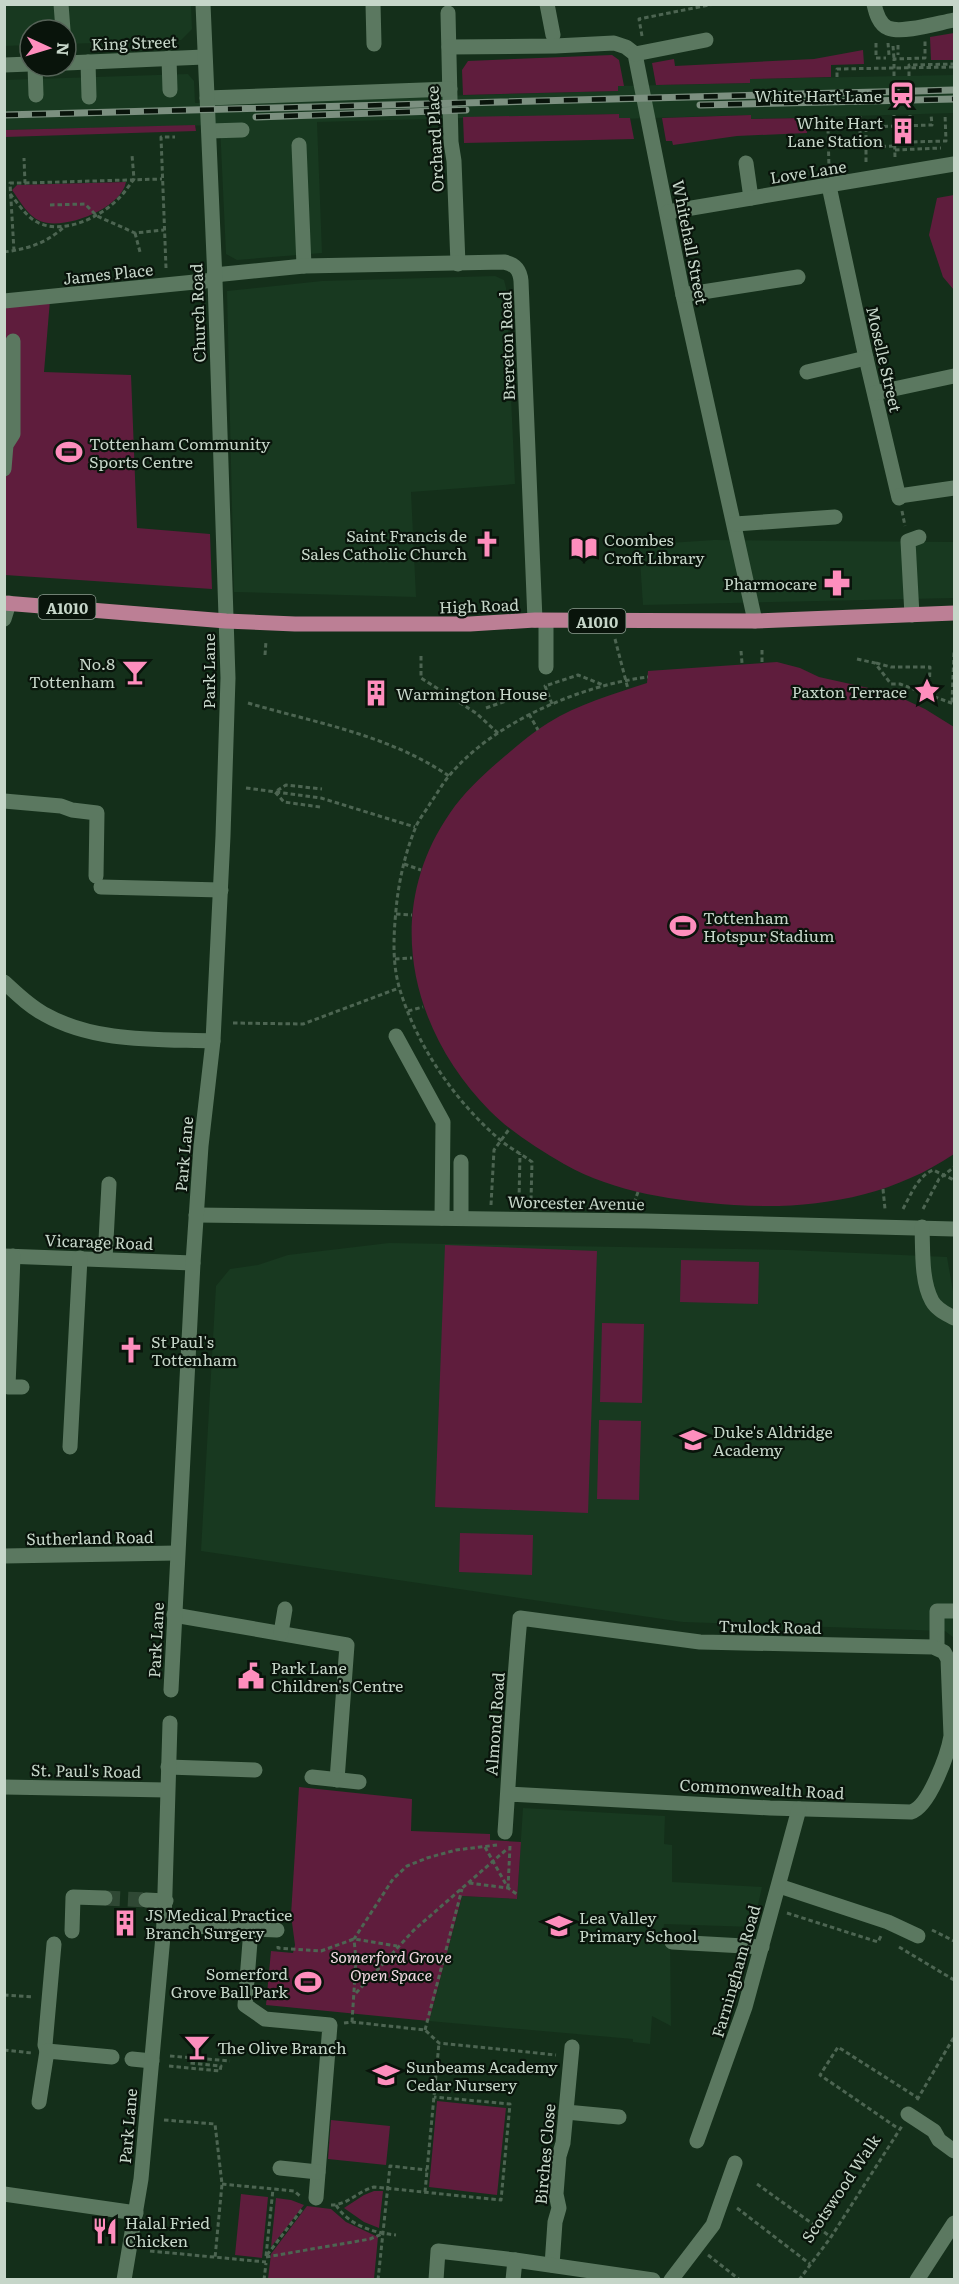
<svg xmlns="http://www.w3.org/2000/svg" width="959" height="2284" font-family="Literata,serif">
<rect width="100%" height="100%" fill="#142f1a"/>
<g fill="#183920">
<polygon points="4,5 191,5 192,29 181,40 66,44 66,30 30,30 30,45 5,46"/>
<polygon points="188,74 194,81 195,103 618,91 618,86 750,83 750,79 954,75 954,113 751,119 750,115 619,119 618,114 317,122 322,253 237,260 226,254 220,125 5,130 4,80"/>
<polygon points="495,276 504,280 506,288 515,484 411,492 416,597 234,592 227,291 322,281"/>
<polygon points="714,540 954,542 954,598 643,605 639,545"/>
<polygon points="389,1243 789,1250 947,1257 954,1297 954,1638 945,1631 683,1622 201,1551 216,1286 230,1269 258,1265 288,1255"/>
<polygon points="523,1808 665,1816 664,1844 672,1845 672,1882 762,1887 753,1927 664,1924 663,1938 670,1938 671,2026 652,2016 650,2044 633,2042 633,2039 429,2021 462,1896 517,1899"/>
</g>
<g fill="#5f1d3d">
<polygon points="954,33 954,60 931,60 930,37"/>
<polygon points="863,50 864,64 831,65 831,77 750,79 750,83 656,85 652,63 674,59 675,66 814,59"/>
<polygon points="612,55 619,60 624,86 618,86 618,91 463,95 462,70 468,61"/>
<polygon points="619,114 619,118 630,118 634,139 464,143 463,117"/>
<polygon points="751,115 751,119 806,118 807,133 737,136 673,145 672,141 666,141 662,118"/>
<polygon points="195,125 196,131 5,137 5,130"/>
<path d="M126,182C121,209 63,231 40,221C27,215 20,201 12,190L17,185Z"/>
<polygon points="954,195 954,290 943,277 929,235 937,198"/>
<polygon points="50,300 44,372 131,375 137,528 210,534 212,589 5,575 4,304"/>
<path d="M777,662L800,668L819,677L891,693L925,709L954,727V1154C889,1198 812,1210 734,1205C677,1201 615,1193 564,1164C538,1149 511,1132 490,1111C410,1030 382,911 450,813C465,791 485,773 505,756C519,744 533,732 548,723C578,704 614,694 647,683L648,671Z"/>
<polygon points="445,1245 597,1251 588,1513 435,1507"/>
<polygon points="681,1260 759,1262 758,1304 680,1302"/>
<polygon points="602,1323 644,1324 642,1403 600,1402"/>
<polygon points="599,1420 641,1421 639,1500 597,1499"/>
<polygon points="460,1533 533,1535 532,1575 459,1572"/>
<polygon points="299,1787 412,1799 411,1831 490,1834 490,1840 521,1842 517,1899 462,1896 429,2021 266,2005 271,1951 293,1953 295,1945 291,1915"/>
<polygon points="437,2101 506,2108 497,2195 429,2187"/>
<polygon points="331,2120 390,2126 386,2165 328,2159"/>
<polygon points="374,2191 383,2191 379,2228 364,2222 344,2208 364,2195"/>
<polygon points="241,2194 268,2197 262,2258 235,2255"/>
<polygon points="276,2198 291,2200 304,2205 271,2247"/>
<polygon points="307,2206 331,2209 346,2222 378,2237 374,2279 268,2279 271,2254"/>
</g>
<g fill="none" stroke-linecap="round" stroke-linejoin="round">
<polyline stroke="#2f4834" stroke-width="15" stroke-dasharray="15 8" stroke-linecap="butt" points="105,1898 146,1900"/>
<g stroke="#4d6552" stroke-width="3" stroke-dasharray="4.5 3" stroke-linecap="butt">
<polyline points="642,36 639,19 714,4"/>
<polyline points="876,43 876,58 886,58"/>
<polyline points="888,43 889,55"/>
<polyline points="898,45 898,55"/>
<polyline points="893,46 894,59"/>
<polyline points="894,76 894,59 925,58 925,41"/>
<polyline points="909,76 909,65 954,64"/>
<polyline points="837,77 837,69 954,67"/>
<polyline points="894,115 895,158"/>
<polyline points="910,115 910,142 946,141 945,114"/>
<polyline points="860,116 860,147 895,146"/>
<polyline points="828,129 829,169"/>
<polyline points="895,150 941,148"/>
<polyline points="866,162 866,127 932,125 931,114"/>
<polyline points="25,183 162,179"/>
<path d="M10,194C18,203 25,215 35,221C60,236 97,219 116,201C123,195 128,187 134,179L132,155"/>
<polyline points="50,205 85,204 97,216 135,233 164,230"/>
<polyline points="135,233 140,252"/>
<polyline points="14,251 10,183 25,183 24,158"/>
<path d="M4,252C28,249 47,243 65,226"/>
<polyline points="166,268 161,137 175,137"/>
<polyline points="902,511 905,526"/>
<polyline points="615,639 628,689"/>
<polyline points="762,650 762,662"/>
<polyline points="741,651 742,663"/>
<polyline points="265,655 266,641"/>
<polyline points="421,656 421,678 476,713 499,734"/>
<polyline points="857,659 875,663 891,684 900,684 954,704"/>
<polyline points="876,663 891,667 930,667 929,693"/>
<polyline points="952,702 954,652"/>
<path d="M248,703C316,723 389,735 449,776"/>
<polyline points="552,704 545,686 578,675 603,685"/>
<polyline points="486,708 520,696"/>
<polyline points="529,714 538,730"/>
<polyline points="246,788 321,798 415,827"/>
<polyline points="320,807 284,802 275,792 286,785 322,789"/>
<polyline points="404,864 421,870"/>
<polyline points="396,914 412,915"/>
<polyline points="395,959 412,958"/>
<polyline points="408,1011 423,1007"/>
<polyline points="233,1023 303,1024 399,988"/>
<polyline points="883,1189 885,1209"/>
<polyline points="519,1200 520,1154"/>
<path d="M531,1200L532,1162C522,1154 509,1148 499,1139C455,1101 417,1046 400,990C391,961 394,929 397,900C400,876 406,851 415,829C418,820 426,811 431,802C437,794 442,784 449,776C492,723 581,685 648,677"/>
<polyline points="634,1203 638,1192"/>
<polyline points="491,1205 494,1150 510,1128"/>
<path d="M903,1209C911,1194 918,1176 933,1170L954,1180"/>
<polyline points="923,1209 939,1179 954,1167"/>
<polyline points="485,1847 508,1888"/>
<polyline points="469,1883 508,1888 518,1895"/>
<polyline points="508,1888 510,1846"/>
<polyline points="787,1913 878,1942 881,1936"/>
<polyline points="932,1930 954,1941"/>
<polyline points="278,1946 278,1948 321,1951 354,1939 397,1946"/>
<polyline points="899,1947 954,1980"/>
<polyline points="356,1993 414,1930 507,1849"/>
<polyline points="4,1995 33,1997"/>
<polyline points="352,2022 356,1960 354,1939 393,1879 407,1866 427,1858 456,1850 497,1845"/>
<polyline points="344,2023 352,2022 425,2030 439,2043 556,2055"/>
<polyline points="425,2030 462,1889"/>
<polyline points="4,2050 32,2053"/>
<polyline points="170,2056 230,2061"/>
<polyline points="169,2066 220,2071 221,2066 190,2063 191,2058"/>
<polyline points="917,2100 954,2037"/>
<polyline points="164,2120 215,2124 222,2184 215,2258"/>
<polyline points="896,2127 820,2075 838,2047 918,2098"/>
<polyline points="222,2184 294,2191 300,2196"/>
<polyline points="757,2184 831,2237"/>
<polyline points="425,2192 439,2043"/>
<path d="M331,2205C348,2205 358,2191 374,2187L501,2200L510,2104L434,2097"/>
<path d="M336,2205C348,2225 374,2233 396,2235"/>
<polyline points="737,2208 810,2264"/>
<polyline points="150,2251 266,2262"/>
<polyline points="267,2255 303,2208"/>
<polyline points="708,2255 740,2280"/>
<polyline points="266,2256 273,2189"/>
<polyline points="266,2257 370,2239 382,2234"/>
<polyline points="264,2280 266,2263"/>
<polyline points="378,2280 390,2166 427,2170"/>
<polyline points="799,2280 831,2237 902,2126"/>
</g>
<g stroke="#5b7860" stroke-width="15">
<polyline points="61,4 63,30"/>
<polyline points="373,4 374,44"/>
<polyline points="547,4 553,35"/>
<path d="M874,4C876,13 879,24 888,28C903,34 938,23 954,20"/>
<polyline points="448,13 451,142 454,161 458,264"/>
<polyline points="449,47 555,46 614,43 626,47 635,54 683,295 755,621"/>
<polyline points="635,54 706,40"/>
<polyline points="169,58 170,90"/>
<polyline points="88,62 89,97"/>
<polyline points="66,63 204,57"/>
<polyline points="4,65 30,64"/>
<polyline points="35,66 36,95"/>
<polyline points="207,98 450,89"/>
<polyline points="209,131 242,130"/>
<polyline points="299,145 304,266"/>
<polyline points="746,163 751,198"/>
<polyline points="829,186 866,358 899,498"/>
<polyline points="668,212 954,164"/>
<path d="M214,275L304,266L504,262C515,264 520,270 521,281L535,620"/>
<polyline points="683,295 798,277"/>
<polyline points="4,301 215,280"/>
<polyline points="807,372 866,358"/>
<polyline points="875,393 954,376"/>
<polyline points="4,469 6,445 13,434 13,341"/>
<polyline points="899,496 954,488"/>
<polyline points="735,524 835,517"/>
<polyline points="912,615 908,541 919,537"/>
<polyline points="4,619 9,603"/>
<polyline points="546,621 546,667"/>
<polyline points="4,801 61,806 72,810 97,813 96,876"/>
<polyline points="101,887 221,890"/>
<path d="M4,982C17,994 29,1006 44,1014C95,1043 157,1039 213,1041"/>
<polyline points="396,1036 443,1122 442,1218"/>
<polyline points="196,1215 645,1221 954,1229"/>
<polyline points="461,1218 461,1162"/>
<path d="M922,1227C923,1250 921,1281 932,1301C937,1310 947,1314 954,1318"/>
<polyline points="4,1256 193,1263"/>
<polyline points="13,1256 8,1387 22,1387"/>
<polyline points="105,1259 109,1184"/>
<polyline points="70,1447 80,1258"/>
<polyline points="4,1556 177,1553"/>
<polyline points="174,1615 347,1645 337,1780"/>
<polyline points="281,1633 285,1609"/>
<polyline points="937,1648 937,1611 954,1611"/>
<polyline points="171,1690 193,1263 201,1146 213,1041 223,836 228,678 215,280 203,4"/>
<polyline points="168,1767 255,1770"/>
<polyline points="312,1777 359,1782"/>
<polyline points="4,1787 167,1790"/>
<path d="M505,1832C510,1761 513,1689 520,1618L700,1642L933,1647L944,1652L948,1659L951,1736C948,1754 929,1807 911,1812L770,1808L508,1794"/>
<polyline points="779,1886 888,1922 918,1936"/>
<polyline points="146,1900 166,1901"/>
<polyline points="164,1925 277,1930"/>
<polyline points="251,1929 245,2005 265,2019 330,2025 316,2198"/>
<polyline points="72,1931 73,1897 105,1898"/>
<polyline points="672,1942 762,1947"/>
<polyline points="47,2051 45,2045 54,1944"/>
<polyline points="132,2059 152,2061"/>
<polyline points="39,2102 47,2051 112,2057"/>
<polyline points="566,2112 619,2117"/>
<polyline points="908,2114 934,2131 939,2140 954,2151"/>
<polyline points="697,2141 745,2007 799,1809"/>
<polyline points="280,2168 318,2172"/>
<polyline points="4,2194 136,2213"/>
<polyline points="552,2265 555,2222 559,2208 556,2194 559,2156 563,2143 572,2047"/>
<polyline points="124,2280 141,2179 164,1925 170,1723"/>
<polyline points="436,2280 438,2251 515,2260"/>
<polyline points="513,2280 515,2260 653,2280"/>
<polyline points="671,2280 713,2225 735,2163"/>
<polyline points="917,2280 954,2223"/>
</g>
<polyline stroke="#bc7f95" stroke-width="15" points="4,603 226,621 295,624 470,624 535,620 755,621 954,613"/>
<g stroke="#7c9080" stroke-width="7">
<g id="rail">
<polyline points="700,105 954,99"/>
<polyline points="4,115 954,90"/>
<polyline points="256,117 466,110"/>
</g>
</g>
<use href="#rail" stroke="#09140b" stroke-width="4.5" stroke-dasharray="14" stroke-linecap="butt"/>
</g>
<defs>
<g id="station-bare" transform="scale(2.07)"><path d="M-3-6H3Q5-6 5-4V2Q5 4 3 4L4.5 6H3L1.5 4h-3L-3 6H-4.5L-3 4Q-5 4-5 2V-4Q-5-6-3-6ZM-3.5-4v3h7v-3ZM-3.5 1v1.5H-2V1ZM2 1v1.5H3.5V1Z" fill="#fe8ebd" stroke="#09140b" stroke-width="2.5" paint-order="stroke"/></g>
<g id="building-bare" transform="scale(2.07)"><path d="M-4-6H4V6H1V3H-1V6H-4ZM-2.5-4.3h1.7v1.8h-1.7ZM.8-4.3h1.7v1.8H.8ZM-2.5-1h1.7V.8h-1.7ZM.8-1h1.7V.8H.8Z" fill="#fe8ebd" stroke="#09140b" stroke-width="2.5" paint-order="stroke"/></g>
<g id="stadium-bare" transform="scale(2.07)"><path d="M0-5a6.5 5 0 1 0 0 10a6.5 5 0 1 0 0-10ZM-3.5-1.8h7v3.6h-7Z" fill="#fe8ebd" stroke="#09140b" stroke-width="2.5" paint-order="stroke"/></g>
<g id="church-bare" transform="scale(2.07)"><path d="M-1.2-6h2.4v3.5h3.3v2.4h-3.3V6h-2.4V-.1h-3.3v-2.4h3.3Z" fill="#fe8ebd" stroke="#09140b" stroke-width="2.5" paint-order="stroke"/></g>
<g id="library-bare" transform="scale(2.07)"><path d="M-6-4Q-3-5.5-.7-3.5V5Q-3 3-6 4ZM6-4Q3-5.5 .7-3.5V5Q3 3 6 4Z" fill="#fe8ebd" stroke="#09140b" stroke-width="2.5" paint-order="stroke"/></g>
<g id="pharmacy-bare" transform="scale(2.07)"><path d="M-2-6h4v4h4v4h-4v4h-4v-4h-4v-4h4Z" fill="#fe8ebd" stroke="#09140b" stroke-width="2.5" paint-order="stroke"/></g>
<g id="bar-bare" transform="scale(2.07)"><path d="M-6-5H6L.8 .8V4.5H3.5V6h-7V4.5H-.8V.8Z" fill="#fe8ebd" stroke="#09140b" stroke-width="2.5" paint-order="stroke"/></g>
<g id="sight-bare" transform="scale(2.07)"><path d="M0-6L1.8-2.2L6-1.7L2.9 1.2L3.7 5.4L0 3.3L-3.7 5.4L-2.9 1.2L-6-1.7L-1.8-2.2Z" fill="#fe8ebd" stroke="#09140b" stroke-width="2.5" paint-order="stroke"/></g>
<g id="school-bare" transform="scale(2.07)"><path d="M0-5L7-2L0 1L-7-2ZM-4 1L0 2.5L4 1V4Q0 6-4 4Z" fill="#fe8ebd" stroke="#09140b" stroke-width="2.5" paint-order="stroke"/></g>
<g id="civic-bare" transform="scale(2.07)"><path d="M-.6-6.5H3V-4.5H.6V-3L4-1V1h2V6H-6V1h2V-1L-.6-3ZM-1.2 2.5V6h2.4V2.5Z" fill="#fe8ebd" stroke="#09140b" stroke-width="2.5" paint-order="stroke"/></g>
<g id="restaurant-bare" transform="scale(2.07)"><path d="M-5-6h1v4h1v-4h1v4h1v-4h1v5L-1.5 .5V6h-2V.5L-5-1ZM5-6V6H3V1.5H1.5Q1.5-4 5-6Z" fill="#fe8ebd" stroke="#09140b" stroke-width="2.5" paint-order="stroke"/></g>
</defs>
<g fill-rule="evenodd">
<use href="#station-bare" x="902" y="95"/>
<use href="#building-bare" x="903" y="131"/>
<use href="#stadium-bare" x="69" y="452"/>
<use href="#church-bare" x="487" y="544"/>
<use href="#library-bare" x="584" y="548"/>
<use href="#pharmacy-bare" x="837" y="583"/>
<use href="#bar-bare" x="135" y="672"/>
<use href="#sight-bare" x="927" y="691"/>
<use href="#building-bare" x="376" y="693"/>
<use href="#stadium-bare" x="683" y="926"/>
<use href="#church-bare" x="131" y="1350"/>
<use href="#school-bare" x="693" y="1440"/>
<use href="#civic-bare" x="251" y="1676"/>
<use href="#building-bare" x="125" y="1923"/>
<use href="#school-bare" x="559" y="1926"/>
<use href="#stadium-bare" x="308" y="1982"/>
<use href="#bar-bare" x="197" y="2047"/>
<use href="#school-bare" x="386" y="2075"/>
<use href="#restaurant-bare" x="105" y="2231"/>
</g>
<g text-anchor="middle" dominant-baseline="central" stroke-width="4.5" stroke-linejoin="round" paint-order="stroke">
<g fill="#09140b" stroke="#8d9c90" stroke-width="1.5">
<rect x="38.5" y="595" width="57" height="24" rx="4.5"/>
<rect x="568.5" y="609" width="57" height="24" rx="4.5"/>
</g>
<g font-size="15" font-weight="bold" fill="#c6d6c9">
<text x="67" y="607">A1010</text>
<text x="597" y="621">A1010</text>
</g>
<g font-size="16" fill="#c6d6c9" stroke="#09140b">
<text transform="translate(134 42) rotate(-2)">King Street</text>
<text transform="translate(434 139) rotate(-93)">Orchard Place</text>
<text transform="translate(808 171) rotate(-9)">Love Lane</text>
<text transform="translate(691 242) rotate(79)">Whitehall Street</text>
<text transform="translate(108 273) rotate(-6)">James Place</text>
<text transform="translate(197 313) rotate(-92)">Church Road</text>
<text transform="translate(506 346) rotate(-92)">Brereton Road</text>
<text transform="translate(885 359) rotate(77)">Moselle Street</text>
<text transform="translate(479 605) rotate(-2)">High Road</text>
<text transform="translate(208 671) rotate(-90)">Park Lane</text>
<text transform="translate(183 1154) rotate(-85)">Park Lane</text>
<text transform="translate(576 1202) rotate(1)">Worcester Avenue</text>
<text transform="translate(99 1241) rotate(2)">Vicarage Road</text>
<text transform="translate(90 1537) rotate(-1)">Sutherland Road</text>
<text transform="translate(770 1626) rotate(1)">Trulock Road</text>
<text transform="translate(155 1640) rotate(-87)">Park Lane</text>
<text transform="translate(494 1724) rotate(-86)">Almond Road</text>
<text transform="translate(86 1770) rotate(1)">St. Paul's Road</text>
<text transform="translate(762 1788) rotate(3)">Commonwealth Road</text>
<text transform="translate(735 1971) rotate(-74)">Farningham Road</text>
<text transform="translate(127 2126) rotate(-85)">Park Lane</text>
<text transform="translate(544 2154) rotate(-85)">Birches Close</text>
<text transform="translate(840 2188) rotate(-56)">Scotswood Walk</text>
</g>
<g font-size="16" fill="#c6d6c9" stroke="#09140b" text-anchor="start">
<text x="882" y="95" text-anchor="end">White Hart Lane</text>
<text x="883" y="122" text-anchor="end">White Hart<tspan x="883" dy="18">Lane Station</tspan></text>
<text x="89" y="443">Tottenham Community<tspan x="89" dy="18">Sports Centre</tspan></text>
<text x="467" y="535" text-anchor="end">Saint Francis de<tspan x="467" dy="18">Sales Catholic Church</tspan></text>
<text x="604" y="539">Coombes<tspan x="604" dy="18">Croft Library</tspan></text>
<text x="817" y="583" text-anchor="end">Pharmocare</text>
<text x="115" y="663" text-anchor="end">No.8<tspan x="115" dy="18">Tottenham</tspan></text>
<text x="907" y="691" text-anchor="end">Paxton Terrace</text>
<text x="396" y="693">Warmington House</text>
<text x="703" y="917">Tottenham<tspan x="703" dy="18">Hotspur Stadium</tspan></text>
<text x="151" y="1341">St Paul's<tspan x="151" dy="18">Tottenham</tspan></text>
<text x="713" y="1431">Duke's Aldridge<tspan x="713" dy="18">Academy</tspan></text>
<text x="271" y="1667">Park Lane<tspan x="271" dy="18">Children's Centre</tspan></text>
<text x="145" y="1914">JS Medical Practice<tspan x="145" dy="18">Branch Surgery</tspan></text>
<text x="579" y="1917">Lea Valley<tspan x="579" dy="18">Primary School</tspan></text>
<text x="288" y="1973" text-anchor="end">Somerford<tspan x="288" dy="18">Grove Ball Park</tspan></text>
<text x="217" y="2047">The Olive Branch</text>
<text x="406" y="2066">Sunbeams Academy<tspan x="406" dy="18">Cedar Nursery</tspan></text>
<text x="125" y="2222">Halal Fried<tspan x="125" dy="18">Chicken</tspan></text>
</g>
<g font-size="16" font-style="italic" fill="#f0d8e1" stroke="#09140b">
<text x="391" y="1956">Somerford Grove<tspan x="391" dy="18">Open Space</tspan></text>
</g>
</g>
<rect width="959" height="2284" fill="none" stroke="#c6d6c9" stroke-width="12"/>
<g transform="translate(48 48) rotate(94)"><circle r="28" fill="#09140b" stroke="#556257" stroke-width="1.5"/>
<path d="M0-4.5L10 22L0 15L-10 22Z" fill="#fe8ebd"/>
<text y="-9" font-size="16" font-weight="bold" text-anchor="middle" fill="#c6d6c9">N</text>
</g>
</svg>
